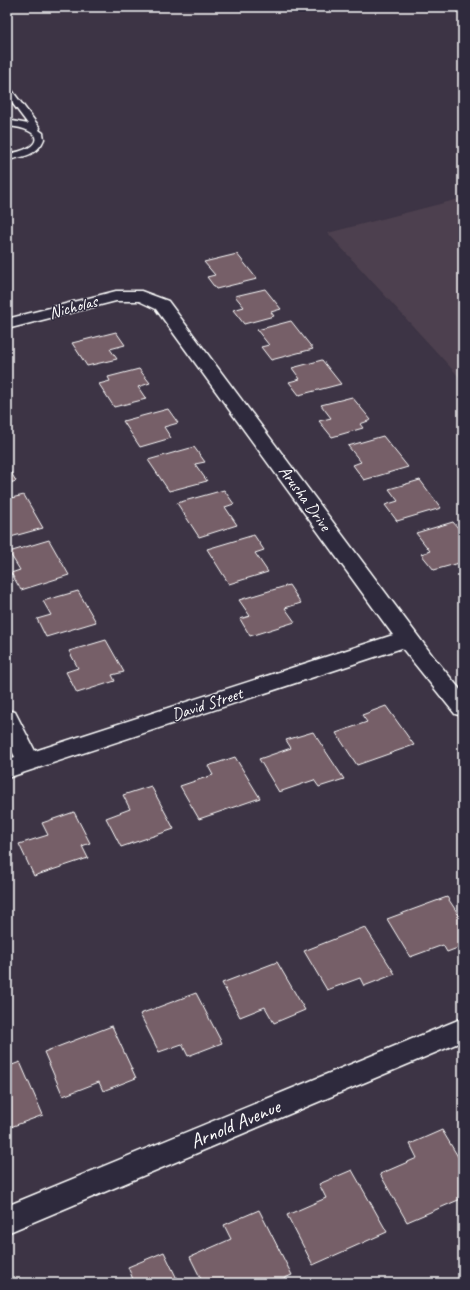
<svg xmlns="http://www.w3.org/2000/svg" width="470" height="1290" font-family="Caveat,sans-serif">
<rect width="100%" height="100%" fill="#3d3445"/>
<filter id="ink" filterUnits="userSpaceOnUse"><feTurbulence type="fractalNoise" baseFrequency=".025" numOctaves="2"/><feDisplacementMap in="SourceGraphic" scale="8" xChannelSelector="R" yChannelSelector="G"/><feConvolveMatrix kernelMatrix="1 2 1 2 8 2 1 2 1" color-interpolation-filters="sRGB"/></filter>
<g filter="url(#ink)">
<polygon fill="#4e414f" points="463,198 463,381 328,233"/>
<g fill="#765e67" stroke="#fff">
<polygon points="237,254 257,279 216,289 207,277 215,275 204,262"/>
<polygon points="265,289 281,309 271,312 274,316 244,324 233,310 244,307 235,296"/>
<polygon points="291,321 313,349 271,360 261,347 269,345 257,330"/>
<polygon points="116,332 125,345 110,349 117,359 87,366 72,343"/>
<polygon points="322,360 341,384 299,395 289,382 300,379 292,368"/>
<polygon points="139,369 150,383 138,387 146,399 114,407 99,384 110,381 108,377"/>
<polygon points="352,397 371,420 360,424 363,428 332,437 319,421 331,418 321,405"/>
<polygon points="168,409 178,423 164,427 171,438 140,447 123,421"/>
<polygon points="383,436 408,467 364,480 353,465 361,462 348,446"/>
<polygon points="194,447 205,462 195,464 207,481 169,491 148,460"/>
<polygon points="7,466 16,481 7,484"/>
<polygon points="420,480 441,508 397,521 385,505 398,501 389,489"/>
<polygon points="224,490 234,504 225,507 237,525 199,537 177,503"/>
<polygon points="24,495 43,528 7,538 7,499"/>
<polygon points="453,522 463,534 463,562 434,570 421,554 430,551 416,533"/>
<polygon points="254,535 264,550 255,553 268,572 229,584 207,549"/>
<polygon points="49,540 69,575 21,590 11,573 20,570 9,552"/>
<polygon points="289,585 301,603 285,608 295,622 250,636 240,619 250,616 239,600"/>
<polygon points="78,591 96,622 46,637 37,619 51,615 43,601"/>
<polygon points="106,640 124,672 112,675 115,681 77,693 66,672 78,668 69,651"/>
<polygon points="386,706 414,745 357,765 336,733 367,722 362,715"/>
<polygon points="313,732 344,779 319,787 314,780 279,792 259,759 291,748 286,740"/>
<polygon points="235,757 260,798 199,819 180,786 213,775 208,766"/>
<polygon points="151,786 174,829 121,847 106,818 130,809 123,795"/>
<polygon points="74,812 90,843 82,846 88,858 34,876 19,844 48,835 42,823"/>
<polygon points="447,897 463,921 463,946 447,952 443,945 410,957 387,919"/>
<polygon points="365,927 395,974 364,986 360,978 327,990 304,951"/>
<polygon points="277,962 305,1010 274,1023 265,1007 240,1017 222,983"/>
<polygon points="196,993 222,1043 188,1056 182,1044 159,1052 140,1014"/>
<polygon points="112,1026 136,1078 103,1091 99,1082 63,1096 44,1052"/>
<polygon points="20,1062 43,1115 8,1128 7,1067"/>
<polygon points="442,1130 463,1165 463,1198 407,1222 380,1174 417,1158 410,1144"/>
<polygon points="352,1170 387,1232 313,1265 287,1215 326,1198 319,1184"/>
<polygon points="259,1210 292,1275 273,1283 203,1283 190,1257 231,1239 224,1225"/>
<polygon points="164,1252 179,1283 132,1283 134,1282 128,1267"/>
</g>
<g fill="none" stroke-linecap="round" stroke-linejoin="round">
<g stroke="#fff" stroke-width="3">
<path id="lane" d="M7,87L10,88L40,128L39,130L43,133L44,139C38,155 23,157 7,160V154C44,149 46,129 7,126V120L28,124L7,96Z"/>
</g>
<g stroke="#fff" stroke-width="3">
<g id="street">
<polygon points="116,291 141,291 168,301 432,655 463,693 463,716 455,714 402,648 7,778 7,760 15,757 7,741 7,710 15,712 35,751 393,635 156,309 139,301 116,301 7,329 7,319"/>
<polygon points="463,1018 463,1041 7,1233 7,1206"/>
</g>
</g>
<use href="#lane" fill="#2f2a3d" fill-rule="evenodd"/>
<use href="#street" fill="#2f2a3d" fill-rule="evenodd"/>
</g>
</g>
<g text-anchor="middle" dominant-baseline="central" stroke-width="3" stroke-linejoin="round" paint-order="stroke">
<g font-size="17" fill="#fff" stroke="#2f2a3d">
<text transform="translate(73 307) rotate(-15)">Nicholas</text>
<text transform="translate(305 498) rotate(54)">Arusha Drive</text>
<text transform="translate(207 704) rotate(-18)">David Street</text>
</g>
<g font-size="20" fill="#fff" stroke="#2f2a3d">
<text transform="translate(235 1124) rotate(-23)">Arnold Avenue</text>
</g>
</g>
<rect width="470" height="1290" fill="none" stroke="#2f2a3d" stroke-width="24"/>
<rect x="12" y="12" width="446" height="1266" fill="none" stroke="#fff" stroke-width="1.5" filter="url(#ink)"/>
</svg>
